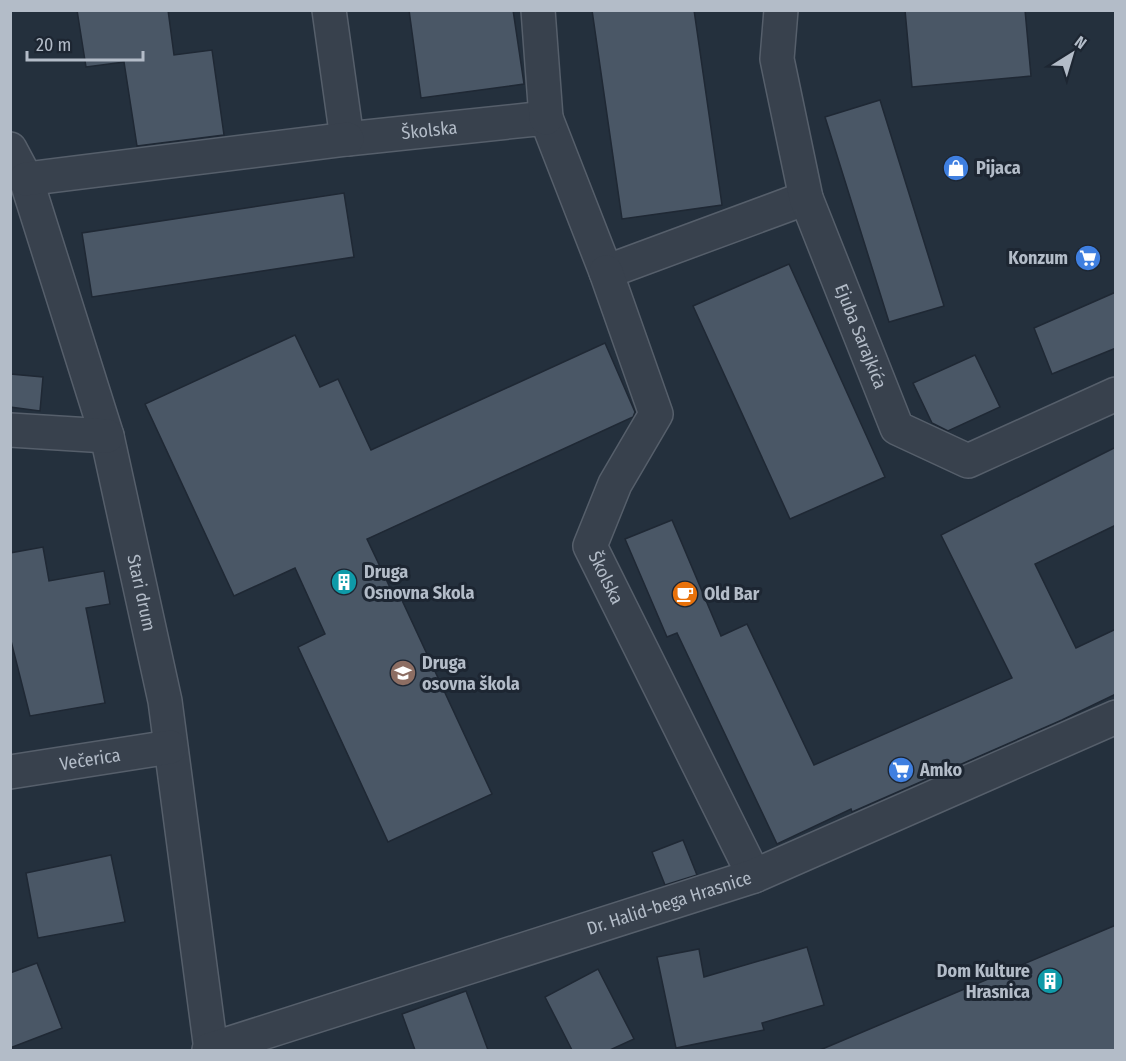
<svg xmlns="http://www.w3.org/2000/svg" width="1126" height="1061" font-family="'Fira Sans Condensed',sans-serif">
<rect width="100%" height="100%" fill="#24303d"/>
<g fill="#4a5766" stroke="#1f2834" stroke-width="1.5">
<polygon points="77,10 168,10 174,55 212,50 224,135 137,146 124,62 86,67"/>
<polygon points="409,10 513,10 524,84 421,98"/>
<polygon points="592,10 694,10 722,205 622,219"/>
<polygon points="905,10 1025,10 1031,76 912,87"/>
<polygon points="880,100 944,306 889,322 825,117"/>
<polygon points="344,193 354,257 92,297 82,233"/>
<polygon points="789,264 885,477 790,519 693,306"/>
<polygon points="1116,292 1116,348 1052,374 1034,328"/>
<polygon points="295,335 320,387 338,379 371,450 605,343 635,412 633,417 367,539 395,598 400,596 492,794 388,842 298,647 325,634 295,568 234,596 145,404"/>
<polygon points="975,355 1000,407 948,431 932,423 913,383"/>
<polygon points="10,374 43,377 40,411 10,407"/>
<polygon points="1116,447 1116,525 1035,564 1076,648 1116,629 1116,694 1062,720 852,812 851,809 777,844 677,633 667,637 625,539 672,520 721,636 747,624 814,765 1012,678 941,535"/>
<polygon points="43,547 49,581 104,571 110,604 86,608 105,703 30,716 10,637 10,553"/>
<polygon points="683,840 697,875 665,885 652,852"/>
<polygon points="111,855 125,922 38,938 26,873"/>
<polygon points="1116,925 1116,1050 820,1050"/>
<polygon points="807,947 824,1005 762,1023 764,1030 676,1048 657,957 699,949 704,977"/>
<polygon points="37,963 62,1028 10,1048 10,973"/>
<polygon points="598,969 634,1039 610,1050 572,1050 545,997"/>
<polygon points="466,991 488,1050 415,1050 402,1014"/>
</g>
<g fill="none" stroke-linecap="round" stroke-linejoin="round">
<g stroke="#565f6b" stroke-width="36">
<g id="minor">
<path id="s1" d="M329,10L347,139L546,118L606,272L806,198"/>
<polyline points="538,10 546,118"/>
<path id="s2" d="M781,10L777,59L806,198L897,428L968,461L1116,394"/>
<path id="s3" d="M10,149L26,179L107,436L165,701L211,1050"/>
<polyline points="26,179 347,139"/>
<path id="s4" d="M606,272L656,414L615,484L590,546L754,876"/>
<polyline points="10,430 107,436"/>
<path id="s5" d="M10,772L170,747"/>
<path id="s6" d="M209,1050L754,876L1116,717"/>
</g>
</g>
<use href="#minor" stroke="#38414d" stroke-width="33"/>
</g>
<defs>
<g id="shop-disc" transform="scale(1.35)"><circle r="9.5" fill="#3f7fe0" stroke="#1d2632"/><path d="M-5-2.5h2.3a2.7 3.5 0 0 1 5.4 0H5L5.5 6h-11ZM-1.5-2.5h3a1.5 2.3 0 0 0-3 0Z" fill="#fff"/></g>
<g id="supermarket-disc" transform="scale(1.35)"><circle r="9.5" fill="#3f7fe0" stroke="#1d2632"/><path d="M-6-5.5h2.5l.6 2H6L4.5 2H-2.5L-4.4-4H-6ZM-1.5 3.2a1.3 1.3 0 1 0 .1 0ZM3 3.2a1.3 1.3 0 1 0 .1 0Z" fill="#fff"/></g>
<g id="building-disc" transform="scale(1.35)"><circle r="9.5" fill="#0f9aa8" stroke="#1d2632"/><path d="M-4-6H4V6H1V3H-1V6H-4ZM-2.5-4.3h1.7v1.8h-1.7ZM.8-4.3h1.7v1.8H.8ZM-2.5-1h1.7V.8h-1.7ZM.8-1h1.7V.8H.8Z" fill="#fff"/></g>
<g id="cafe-disc" transform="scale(1.35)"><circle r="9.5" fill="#e8710a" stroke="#1d2632"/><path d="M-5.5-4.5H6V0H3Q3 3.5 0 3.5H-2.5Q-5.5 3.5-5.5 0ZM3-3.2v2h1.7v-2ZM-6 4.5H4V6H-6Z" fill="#fff"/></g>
<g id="school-disc" transform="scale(1.35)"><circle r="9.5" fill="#8d6e63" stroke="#1d2632"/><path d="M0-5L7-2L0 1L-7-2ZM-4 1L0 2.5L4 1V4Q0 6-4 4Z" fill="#fff"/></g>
</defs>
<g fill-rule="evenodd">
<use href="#shop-disc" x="956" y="168"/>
<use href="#supermarket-disc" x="1088" y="258"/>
<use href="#building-disc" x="344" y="582"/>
<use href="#cafe-disc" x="685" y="594"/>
<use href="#school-disc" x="403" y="673"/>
<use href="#supermarket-disc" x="901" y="770"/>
<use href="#building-disc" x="1050" y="981"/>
</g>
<g text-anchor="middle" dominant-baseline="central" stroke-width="6" stroke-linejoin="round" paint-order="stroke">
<g font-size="18" fill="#b3bcc8" stroke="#1d2632">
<text stroke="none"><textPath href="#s1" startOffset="213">Školska</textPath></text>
<text stroke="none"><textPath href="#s2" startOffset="340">Ejuba Sarajkića</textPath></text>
<text stroke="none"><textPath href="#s4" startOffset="334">Školska</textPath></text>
<text stroke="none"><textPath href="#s3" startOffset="464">Stari drum</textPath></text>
<text stroke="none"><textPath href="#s5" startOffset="81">Večerica</textPath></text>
<text stroke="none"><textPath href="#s6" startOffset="483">Dr. Halid-bega Hrasnice</textPath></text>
</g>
<g font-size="18" font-weight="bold" fill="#b3bcc8" stroke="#1d2632" text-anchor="start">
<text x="976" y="168">Pijaca</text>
<text x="1068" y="258" text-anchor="end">Konzum</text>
<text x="364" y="572">Druga<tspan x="364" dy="21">Osnovna Skola</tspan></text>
<text x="704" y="594">Old Bar</text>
<text x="422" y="663">Druga<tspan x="422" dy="21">osovna škola</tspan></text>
<text x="920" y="770">Amko</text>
<text x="1030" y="971" text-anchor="end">Dom Kulture<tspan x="1030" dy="21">Hrasnica</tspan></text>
</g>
</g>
<rect width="1126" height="1061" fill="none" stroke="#b3bcc8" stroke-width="24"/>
<g transform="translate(1072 54) rotate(37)" stroke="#1d2632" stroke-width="4.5" paint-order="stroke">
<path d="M0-4.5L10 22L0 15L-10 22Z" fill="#b3bcc8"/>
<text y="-9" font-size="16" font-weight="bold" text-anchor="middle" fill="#b3bcc8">N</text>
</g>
<path d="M27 51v9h116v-9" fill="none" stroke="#b3bcc8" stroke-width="3"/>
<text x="36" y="51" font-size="18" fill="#b3bcc8" stroke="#1d2632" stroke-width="4.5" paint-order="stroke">20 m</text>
</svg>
